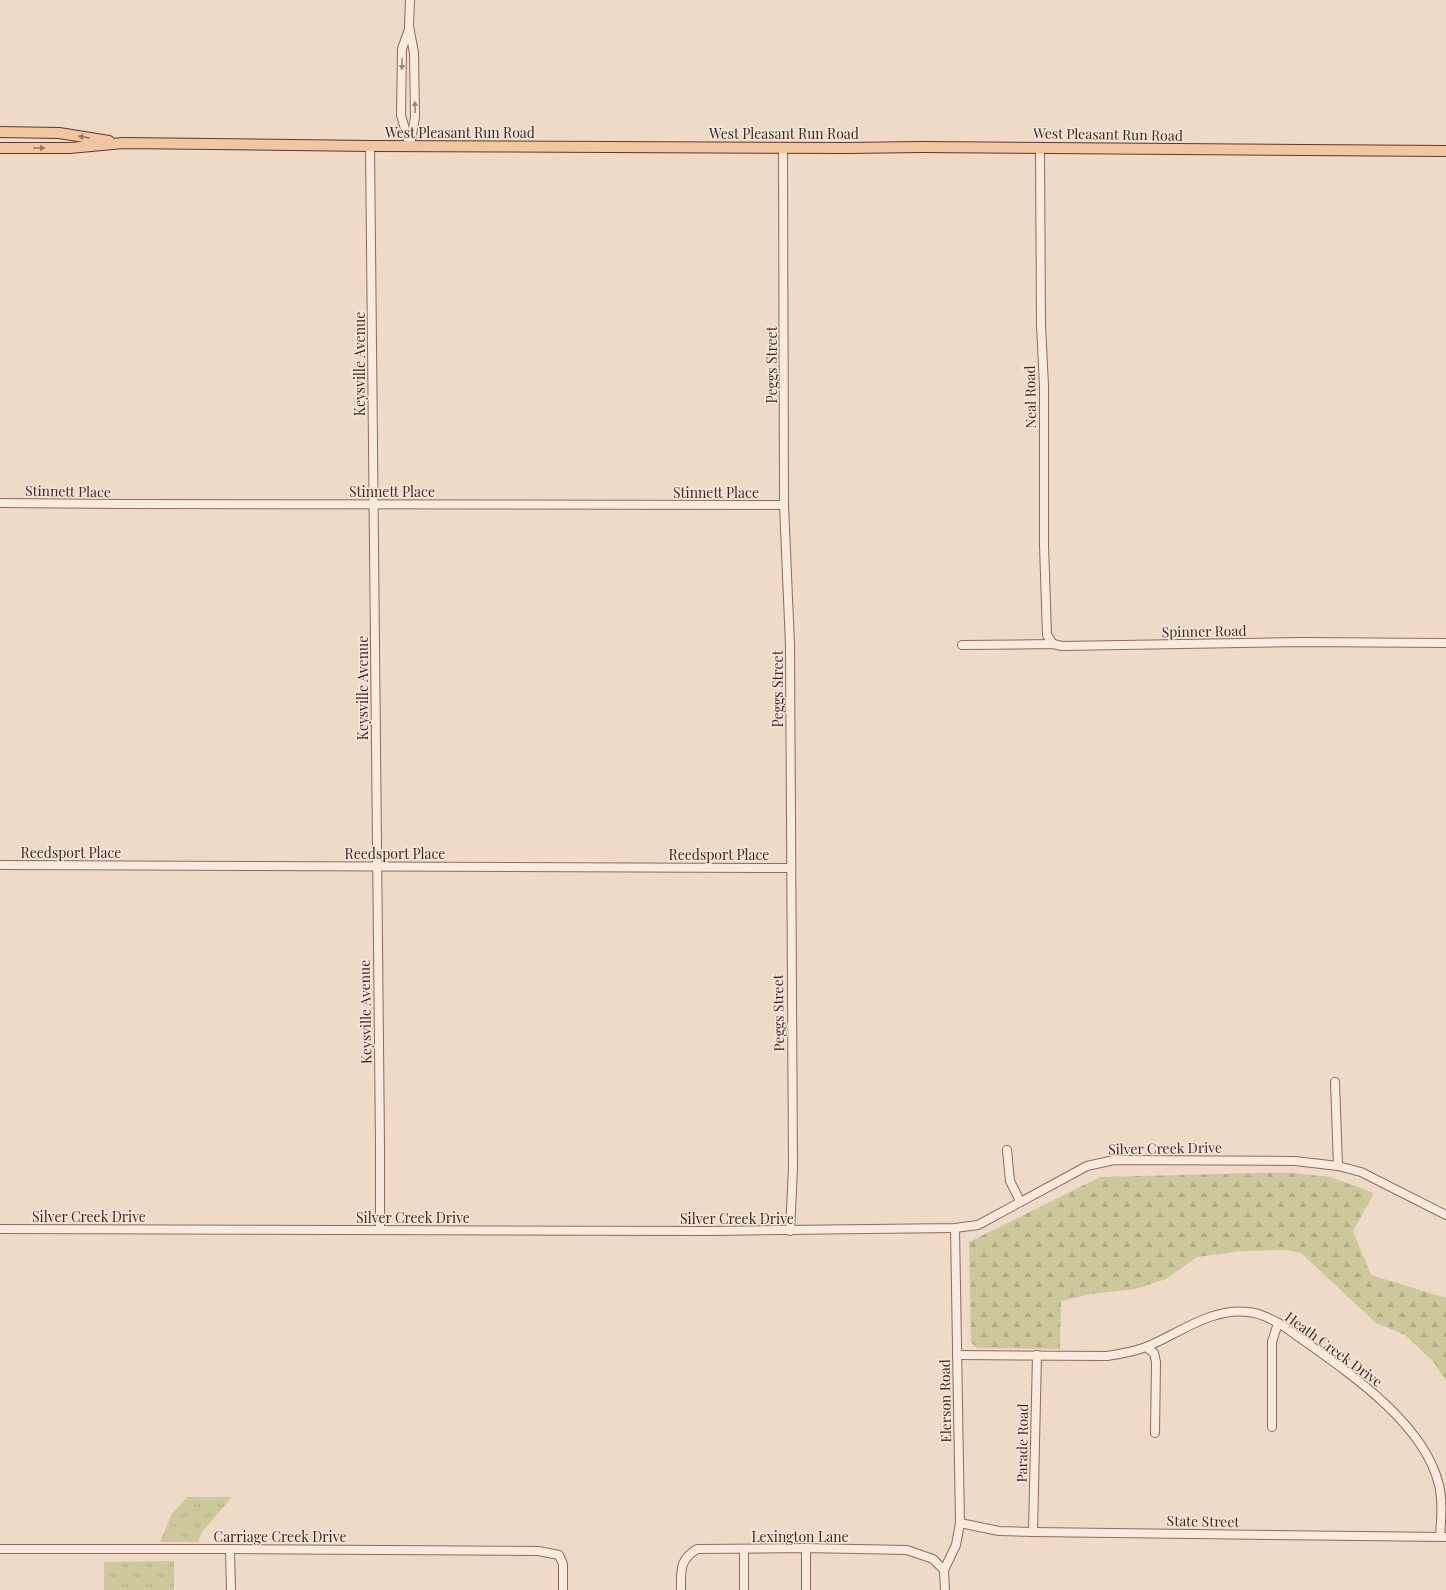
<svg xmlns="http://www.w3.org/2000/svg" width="1446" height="1590" font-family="'Playfair Display',serif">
<defs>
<pattern id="grass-tufts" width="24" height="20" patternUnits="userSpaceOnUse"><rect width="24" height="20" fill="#cdc89b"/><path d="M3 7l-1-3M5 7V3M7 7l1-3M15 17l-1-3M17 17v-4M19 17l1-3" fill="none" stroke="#b1ac85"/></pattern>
<pattern id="forest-firs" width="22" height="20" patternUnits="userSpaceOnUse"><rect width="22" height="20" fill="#cdc89b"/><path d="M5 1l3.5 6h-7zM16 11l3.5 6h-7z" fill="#b1ac85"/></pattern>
</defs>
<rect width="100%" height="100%" fill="#efdac8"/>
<g fill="url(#grass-tufts)">
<polygon points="187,1497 232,1497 202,1532 198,1542 160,1542 172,1514"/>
<polygon points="174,1561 174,1590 104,1590 104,1562"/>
</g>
<polygon fill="url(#forest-firs)" points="1255,1173 1293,1173 1331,1177 1374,1193 1353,1231 1371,1275 1446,1298 1446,1380 1432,1360 1405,1335 1376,1323 1301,1253 1286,1250 1241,1251 1197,1257 1166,1279 1135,1289 1092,1294 1061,1301 1060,1349 977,1348 971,1342 969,1242 1100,1177"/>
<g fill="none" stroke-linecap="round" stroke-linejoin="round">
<g stroke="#8b6b5d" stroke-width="10">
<g id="minor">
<polyline points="410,0 409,26 414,53 415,117 410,146"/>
<polyline points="409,29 402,49 401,115 409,143"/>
<polyline points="370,146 380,1145 380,1230"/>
<polyline points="783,147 784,505 790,645 793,1168 790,1231"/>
<polyline points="1040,148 1041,325 1044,386 1044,545 1047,635 1053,644"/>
<polyline points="0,503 123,504 784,505"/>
<polyline points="962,645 1053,644 1062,646 1302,642 1446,643"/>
<polyline points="0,865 790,868"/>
<polyline points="1335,1082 1338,1166"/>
<polyline points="1007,1150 1010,1181 1020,1201"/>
<polyline points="0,1229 709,1231 955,1228 978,1225 1087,1166 1114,1160 1295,1161 1338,1166 1361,1172 1446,1215"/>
<polyline points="1146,1347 1154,1353 1156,1362 1155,1433"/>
<path d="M957,1355L1107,1356C1120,1354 1133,1352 1146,1347C1178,1334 1212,1307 1248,1312C1260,1313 1271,1319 1282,1325C1335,1364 1423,1417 1439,1485C1443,1502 1441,1520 1440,1537"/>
<polyline points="1272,1427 1272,1342 1278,1323"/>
<polyline points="960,1523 999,1531 1033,1532 1445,1537"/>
<polyline points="1033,1532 1037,1355"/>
<polyline points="0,1549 230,1549 538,1551 559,1555 563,1564 563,1590"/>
<polyline points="230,1549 231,1590"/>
<polyline points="744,1549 744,1590"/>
<path d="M681,1590C681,1571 679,1560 697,1549L806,1548L907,1550L933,1559L944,1570"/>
<polyline points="806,1590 806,1548"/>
<polyline points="945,1590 944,1570 956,1545 960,1523 955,1228"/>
</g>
</g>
<g stroke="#593a31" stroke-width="12">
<g id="major">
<polyline points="0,132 59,133 109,141"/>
<polyline points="0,148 70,148 123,143 370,146 848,148 921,147 1446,151"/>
</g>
</g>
<use href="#minor" stroke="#f9eadc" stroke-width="8"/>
<use href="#major" stroke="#f1c6a1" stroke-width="10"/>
</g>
<defs><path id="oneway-solid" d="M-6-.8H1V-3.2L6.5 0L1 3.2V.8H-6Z"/></defs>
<g fill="#9a887e">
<use href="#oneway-solid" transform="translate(402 64) rotate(91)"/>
<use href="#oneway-solid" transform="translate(415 107) rotate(-91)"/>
</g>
<g fill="#967660">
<use href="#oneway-solid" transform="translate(84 137) rotate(-171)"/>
<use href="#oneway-solid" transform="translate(39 148)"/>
</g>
<g text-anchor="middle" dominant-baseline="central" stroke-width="3" stroke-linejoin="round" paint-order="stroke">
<g font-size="14" fill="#3b2720" stroke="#f6e6d8">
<text x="460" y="132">West Pleasant Run Road</text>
<text x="784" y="133">West Pleasant Run Road</text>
<text transform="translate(1108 134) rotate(1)">West Pleasant Run Road</text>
<text transform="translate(359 364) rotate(-90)">Keysville Avenue</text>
<text transform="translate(771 365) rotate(-90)">Peggs Street</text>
<text transform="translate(1030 397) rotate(-91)">Neal Road</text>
<text transform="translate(68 491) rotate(1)">Stinnett Place</text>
<text x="392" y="491">Stinnett Place</text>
<text x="716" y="492">Stinnett Place</text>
<text transform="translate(1204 631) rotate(-1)">Spinner Road</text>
<text transform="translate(362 688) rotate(-90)">Keysville Avenue</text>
<text transform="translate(777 689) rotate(-90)">Peggs Street</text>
<text x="71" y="852">Reedsport Place</text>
<text x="395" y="853">Reedsport Place</text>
<text x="719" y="854">Reedsport Place</text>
<text transform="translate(365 1012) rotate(-91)">Keysville Avenue</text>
<text transform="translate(778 1013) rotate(-91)">Peggs Street</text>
<text transform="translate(1165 1148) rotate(-1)">Silver Creek Drive</text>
<text x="89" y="1216">Silver Creek Drive</text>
<text x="413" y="1217">Silver Creek Drive</text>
<text x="737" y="1218">Silver Creek Drive</text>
<text transform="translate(1334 1349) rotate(36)">Heath Creek Drive</text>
<text transform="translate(945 1401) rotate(-91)">Elerson Road</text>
<text transform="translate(1022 1443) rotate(-89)">Parade Road</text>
<text transform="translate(1203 1521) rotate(1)">State Street</text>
<text x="280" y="1536">Carriage Creek Drive</text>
<text x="800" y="1536">Lexington Lane</text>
</g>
</g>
</svg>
